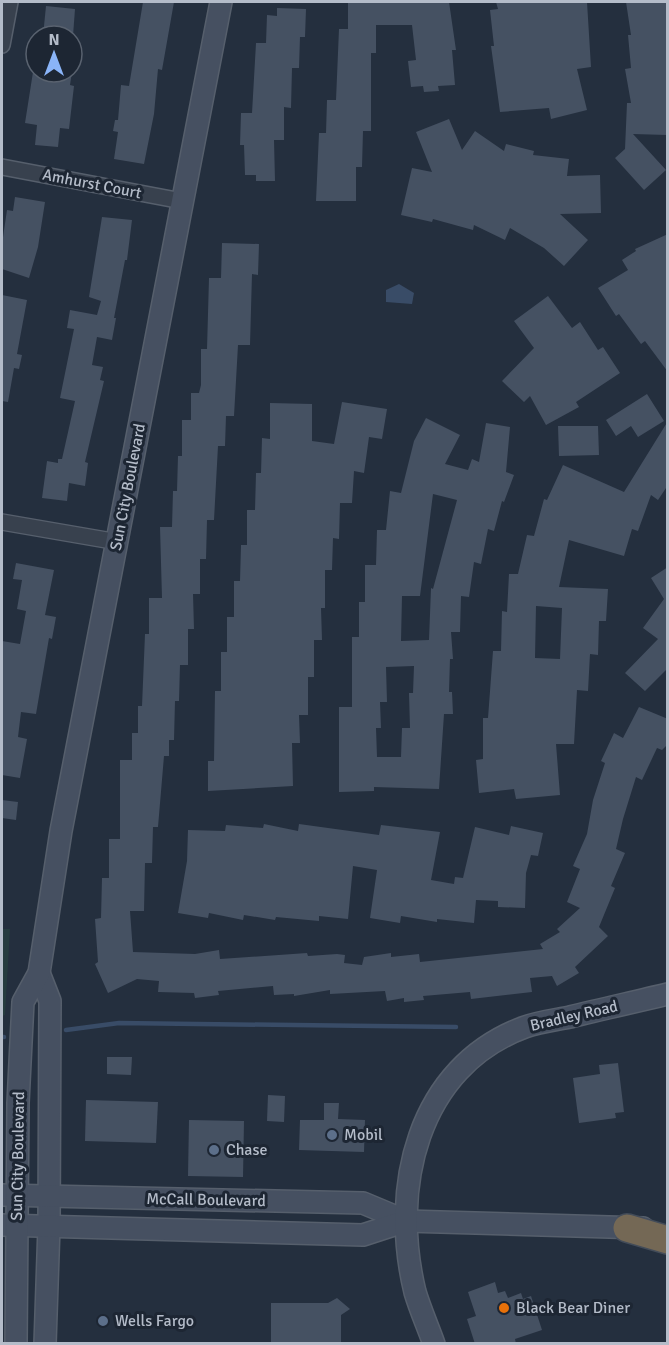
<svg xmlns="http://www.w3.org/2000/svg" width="669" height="1345" font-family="Signika,sans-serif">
<rect width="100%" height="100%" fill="#242f3e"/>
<polygon fill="#263c3f" points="2,929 10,929 5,1015 2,1016"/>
<polygon fill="#394c67" points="399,284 414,293 412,304 386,302 386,290"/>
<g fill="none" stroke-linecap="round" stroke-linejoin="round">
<g stroke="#394c67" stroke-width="4.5">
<polyline points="66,1030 119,1023 456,1027"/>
<polyline points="2,1037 4,1037"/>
</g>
</g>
<g fill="#455162" fill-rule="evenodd">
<polygon points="143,2 174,2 162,70 158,69 154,114 144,164 114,159 118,132 113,131 115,120 118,120 121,85 129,86"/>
<polygon points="348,2 449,2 456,50 452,50 455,85 438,86 439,91 424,92 423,86 411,87 408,61 416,60 412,25 376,25 376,53 371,53 371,131 363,131 362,167 356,167 356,201 316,201 319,133 326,133 327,100 336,100 339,29 348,29"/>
<polygon points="496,2 587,2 591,67 577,69 587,110 551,119 549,108 500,112 491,46 494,46 490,10 498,9"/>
<polygon points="626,2 668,2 667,135 633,134 666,170 644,190 615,158 625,149 627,103 631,103 625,69 631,68 628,35 631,35"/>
<polygon points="46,6 75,9 73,36 43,36"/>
<polygon points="277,8 306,9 305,37 300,37 299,68 292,68 291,108 284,107 284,140 274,140 275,181 256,181 256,175 245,175 244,145 240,145 241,113 252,113 256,43 266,43 267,15 277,16"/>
<polygon points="33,72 72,72 70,85 74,86 69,129 60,128 58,147 35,145 37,125 25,123"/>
<polygon points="449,119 462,150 475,131 504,151 506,144 534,151 533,155 569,159 567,176 600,175 601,213 560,214 588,240 564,266 544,248 510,228 505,240 474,225 473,230 433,219 432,222 401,215 412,168 432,172 416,132"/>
<polygon points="15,197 45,202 38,247 29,278 2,269 2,244 7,210 13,211"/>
<polygon points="102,217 132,220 127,260 125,260 114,318 116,318 112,340 97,337 92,365 103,367 100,380 104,381 85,462 88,463 85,486 69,483 67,501 42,498 47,461 58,463 58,459 62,459 75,401 60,398 74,329 67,328 70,310 97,315 101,301 89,297"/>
<polygon points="668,234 668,372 645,341 641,344 619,314 616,316 598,288 628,270 622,260 636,251 635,249"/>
<polygon points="222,243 259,244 258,275 252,274 250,345 238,345 234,416 226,416 225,446 218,446 214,520 207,520 206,559 200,559 200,594 193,594 194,629 188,629 188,665 180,665 179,701 175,701 174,740 169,740 169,756 164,756 158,827 153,827 152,863 145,863 144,911 130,911 133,952 195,954 219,950 220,959 307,953 308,956 337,954 345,955 344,963 362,965 364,957 391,953 391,957 419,954 420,962 543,949 540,944 560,932 557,929 580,908 567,902 580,869 573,866 587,834 593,800 605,763 601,761 614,733 623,738 639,707 668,719 668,744 662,750 657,748 642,780 636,777 623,819 616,849 625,853 611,886 615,888 599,927 608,936 575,967 579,973 557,986 552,976 530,978 532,992 471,999 470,992 423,996 424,1000 404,1002 404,998 387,1001 385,991 330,994 330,990 294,996 294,994 274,995 273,986 218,991 219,995 195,998 194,993 158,992 159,981 137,979 108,993 95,964 98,962 95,919 101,918 102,878 109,878 109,839 120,839 120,760 132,760 132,733 138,733 138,706 142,706 145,634 149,634 149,598 162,598 160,527 172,527 173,491 177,491 178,456 182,456 182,420 191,420 191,393 199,393 201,385 201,349 207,349 209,278 221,278"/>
<polygon points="2,295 27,300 17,354 22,355 19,369 14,368 8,402 2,401"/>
<polygon points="548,296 572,328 580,322 598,350 603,347 620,373 576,402 579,407 546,425 530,396 524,402 502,381 534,348 514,321"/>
<polygon points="647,394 664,421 638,437 631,426 616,436 606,420"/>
<polygon points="342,402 387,409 382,439 369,437 364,473 354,471 352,503 340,503 339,539 333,538 332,570 325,570 325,608 321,608 322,640 314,640 314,677 308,677 308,715 299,715 300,743 292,743 293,786 208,791 208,761 214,761 215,691 221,691 221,652 227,652 227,617 234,617 234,581 240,581 241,545 247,545 247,510 255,510 256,473 261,473 262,438 270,439 270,403 312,404 312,441 334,444"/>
<path d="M426,418L460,435L445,464L468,470L472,459L479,462L486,423L510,427L506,472L514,475L504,502L502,501L494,531L488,529L481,564L474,562L469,597L461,596L460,632H451L453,659H450L449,692H452L453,714H444L439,789L374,787V791L339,792V707H352V637H359V602H365V565H376L377,530H386L390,491L401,493L414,441ZM433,494L457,500L433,589L431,588L429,640L401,641L402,596H420ZM414,666L413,693H409L410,728H402L401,757H377L376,728H381L380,702H387L386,667Z"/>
<path d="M668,421V485L658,500L651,495L638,531L632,529L624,556L569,540L559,587L608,589L606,621H599L598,655L590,654L588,691L577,690L574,744H556L560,795L516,799L514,789L479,793L476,760L483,759V718H488L493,651H501L502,611L507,612L509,574H518L527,535L534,536L544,499L547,500L563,465L624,492ZM536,606L562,608L560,659L535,658Z"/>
<polygon points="558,426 598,426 599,455 559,456"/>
<polygon points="16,563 54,570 45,615 56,617 52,639 49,638 36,714 21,712 18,737 27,739 20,778 2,775 2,641 20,644 26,611 17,609 22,580 13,579"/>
<polygon points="668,567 668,668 645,691 625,673 658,639 643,628 664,599 651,578"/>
<polygon points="2,800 18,802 16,820 2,818"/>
<polygon points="264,824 298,831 299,824 379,835 381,825 440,832 431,880 454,884 455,877 463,878 475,827 509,835 511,826 543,833 538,856 531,855 526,873 525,908 498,907 498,901 476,900 474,923 437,919 437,922 401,916 400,923 370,918 377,870 353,866 348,919 319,916 319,921 276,917 275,920 244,915 243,920 209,913 208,918 178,913 187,861 188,830 225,831 226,825 263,828"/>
<polygon points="107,1057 132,1057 131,1075 107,1074"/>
<polygon points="618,1063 624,1112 615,1113 616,1118 579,1123 573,1078 600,1074 599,1065"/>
<polygon points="268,1095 285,1096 284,1122 267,1121"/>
<polygon points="86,1100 158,1102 156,1143 85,1141"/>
<polygon points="324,1103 339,1103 338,1119 365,1120 364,1152 299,1150 300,1120 324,1120"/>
<polygon points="189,1120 244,1121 243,1177 188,1176"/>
<polygon points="495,1282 498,1293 505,1291 508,1298 521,1293 523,1299 531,1296 542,1330 515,1339 516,1344 475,1344 467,1319 476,1316 468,1292"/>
<polygon points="337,1298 350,1309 341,1315 341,1344 271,1344 271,1303 328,1303"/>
</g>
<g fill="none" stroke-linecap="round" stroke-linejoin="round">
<g stroke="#565f6c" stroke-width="18">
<g id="street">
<polyline points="2,45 10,2"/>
<polyline points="2,167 182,201"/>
<polyline points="2,522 118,542"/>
</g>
</g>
<g stroke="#565f6c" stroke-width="24">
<g id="secondary">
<polyline points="39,973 50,1001 49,1226 45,1344"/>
<polyline points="2,1195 363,1203 406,1221"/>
<polyline points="2,1225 363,1235 406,1221 643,1228"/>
<polyline points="16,1344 18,1103 23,1002 39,973 61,831 221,2"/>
<path d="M434,1344C428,1327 420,1309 415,1292C390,1189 416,1067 525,1027C539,1022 555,1020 570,1017C602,1009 635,1002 668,994"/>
</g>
</g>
<g stroke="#434c59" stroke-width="30">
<polyline id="highway" points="627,1228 668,1240"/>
</g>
<use href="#street" stroke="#38414e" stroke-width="15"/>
<use href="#secondary" stroke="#465061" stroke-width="21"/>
<use href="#highway" stroke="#746855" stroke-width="27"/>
</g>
<g fill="#5c6f8a" stroke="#1d2633" stroke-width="2">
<circle cx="332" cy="1135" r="6"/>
<circle cx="214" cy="1150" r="6"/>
<circle cx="103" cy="1321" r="6"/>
</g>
<circle fill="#e8710a" stroke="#1d2633" stroke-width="2" cx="504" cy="1308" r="6"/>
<g text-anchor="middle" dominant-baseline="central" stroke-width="6" stroke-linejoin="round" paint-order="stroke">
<g font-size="16" fill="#b4bcc9" stroke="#1d2633">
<text transform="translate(92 184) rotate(11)">Amhurst Court</text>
<text transform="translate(128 487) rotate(-79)">Sun City Boulevard</text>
<text transform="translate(574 1016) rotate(-13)">Bradley Road</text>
<text transform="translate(18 1156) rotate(-89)">Sun City Boulevard</text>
<text transform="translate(206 1200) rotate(1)">McCall Boulevard</text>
</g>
<g font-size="16" fill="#b4bcc9" stroke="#1d2633" text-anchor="start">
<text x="344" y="1135">Mobil</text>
<text x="226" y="1150">Chase</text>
<text x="516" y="1308">Black Bear Diner</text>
<text x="115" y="1321">Wells Fargo</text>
</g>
</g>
<rect width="669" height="1345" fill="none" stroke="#b4bcc9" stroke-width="6"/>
<g transform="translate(54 54)"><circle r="28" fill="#1d2633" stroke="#59626f" stroke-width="1.5"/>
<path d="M0-4.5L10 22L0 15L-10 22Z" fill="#8ab4f8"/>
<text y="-9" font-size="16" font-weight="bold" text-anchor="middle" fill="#b4bcc9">N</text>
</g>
</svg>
